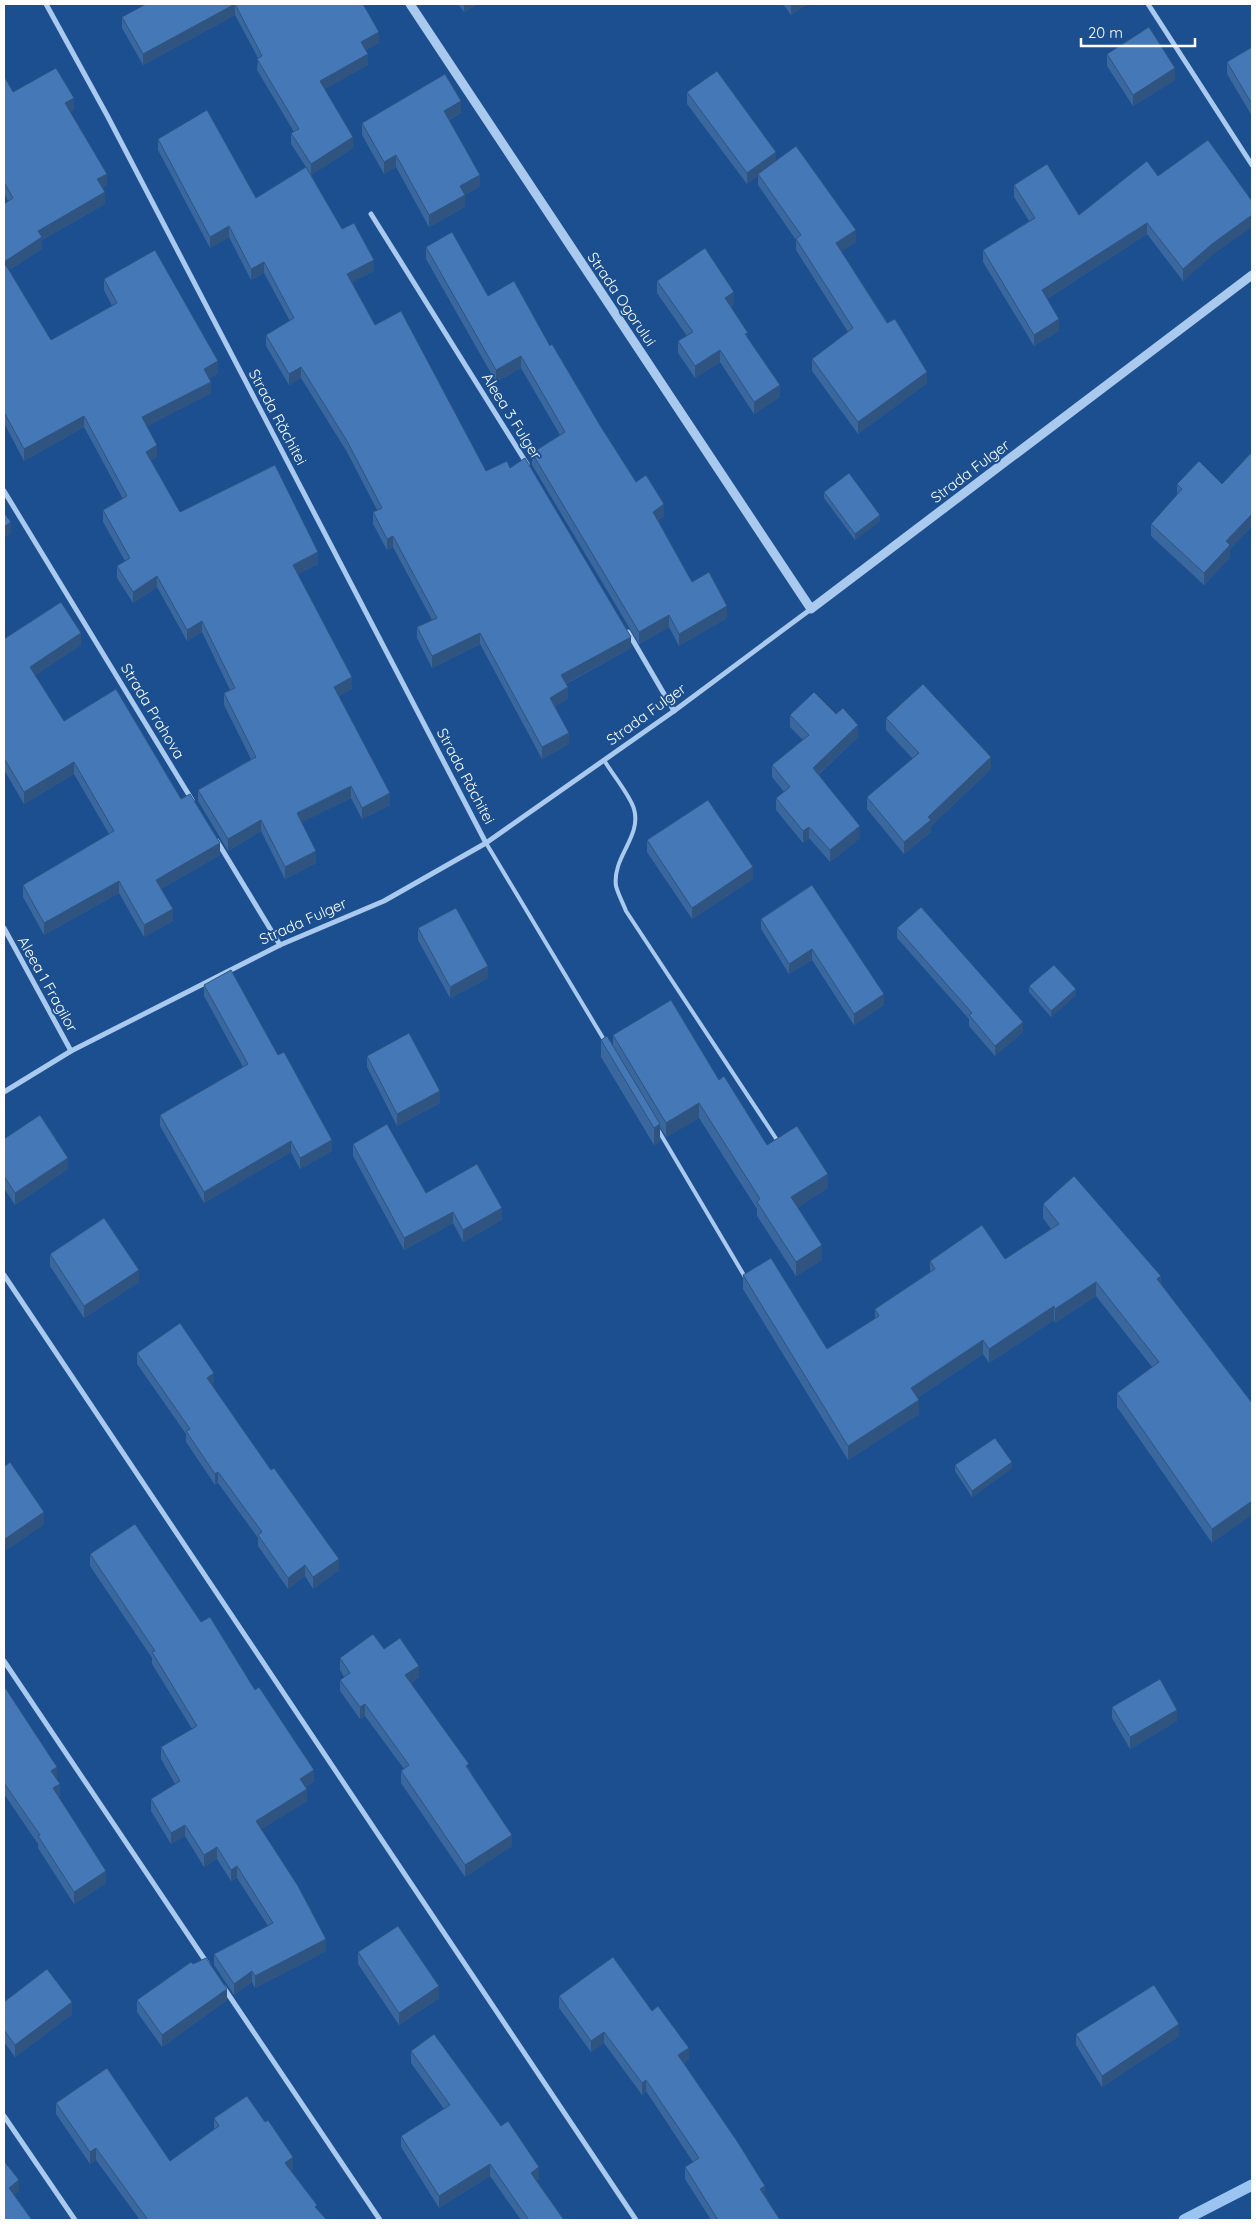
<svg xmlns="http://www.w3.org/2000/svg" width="1256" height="2224" font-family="Quicksand,sans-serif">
<rect width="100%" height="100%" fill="#1b4f8f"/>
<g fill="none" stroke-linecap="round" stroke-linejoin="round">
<polyline stroke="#9cc4f0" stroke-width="11" points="1184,2220 1252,2185"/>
<g stroke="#a9c9ee" stroke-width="4">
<path d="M604,760C612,774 630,795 634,809C642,837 612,857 616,886C618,894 623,903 626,911L779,1143"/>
<polyline points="486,843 606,1043"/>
<polyline points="657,1128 745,1277"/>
</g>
<g stroke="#a9c9ee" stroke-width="5">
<polyline points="46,4 108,117 486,843"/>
<polyline points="1148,4 1252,165"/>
<polyline points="371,214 527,464"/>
<polyline points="4,491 192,800"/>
<polyline points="628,632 674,711"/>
<polyline points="217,841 280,945"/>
<polyline points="4,928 71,1051"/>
<polyline points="4,1092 71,1051 280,945 384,901 486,843 674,711 811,609"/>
<polyline points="4,1275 636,2220"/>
<polyline points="4,1661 207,1963"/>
<polyline points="224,1988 380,2220"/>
<polyline points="4,2116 75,2220"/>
</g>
<polyline stroke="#a9c9ee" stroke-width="9" points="410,4 811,609 1252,275"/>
</g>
<g fill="#3a679d">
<polygon points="146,4 363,4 379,43 366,50 368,65 324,89 353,148 311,175 342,229 374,271 352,282 375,325 486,471 510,468 631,648 566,684 568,699 555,706 569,744 542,759 480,644 432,668 417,638 417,627 432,620 393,547 387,550 373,524 373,512 377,510 347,452 301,378 289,385 266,346 266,335 290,321 264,273 251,280 229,237 210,248 158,150 158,139 256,198 306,167 291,144 291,133 294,132 257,70 258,58 235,15 143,65 122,28 122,17"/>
<polygon points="458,4 478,4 464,12"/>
<polygon points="783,4 807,4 791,15"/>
<polygon points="1252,47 1252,116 1227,74 1227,62"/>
<polygon points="1107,54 1175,80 1133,106 1107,66"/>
<polygon points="4,76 13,92 74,110 70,112 107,185 102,188 105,204 42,240 42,249 9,270 51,340 112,306 104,290 104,279 218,373 209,378 211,393 147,426 157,457 151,460 180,512 318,564 298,574 352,689 339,696 390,805 362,819 351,798 301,822 316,863 285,879 261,831 228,851 198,801 198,790 251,759 224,705 224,693 230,690 202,632 187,641 157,587 133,603 117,578 117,566 125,561 103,522 103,510 123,499 84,427 24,461 4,423 4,204 8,201 4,193"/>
<polygon points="687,92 776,161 856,242 841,251 927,383 858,434 812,371 812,359 848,332 796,250 796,240 758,185 758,176 747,184 687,104"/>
<polygon points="461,113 449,120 480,186 465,195 465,207 429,227 396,167 384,174 362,135 362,123"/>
<polygon points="1147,161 1212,255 1183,281 1147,234 1047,299 1059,331 1034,346 983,262 983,250 1029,221 1014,197 1014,185 1079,215"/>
<polygon points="426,247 488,296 550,346 636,482 664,516 658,520 692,582 727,618 679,646 669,627 639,644 532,465 532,453 560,435 521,368 496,382 426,259"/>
<polygon points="657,281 734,303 731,306 780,397 754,414 720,362 695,378 678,353 678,341 687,336 657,293"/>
<polygon points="1252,452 1252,526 1230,549 1230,557 1204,585 1151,536 1151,524 1177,495 1177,484 1222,484"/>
<polygon points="824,492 880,521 855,540 824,498"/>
<polygon points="4,639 81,645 35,675 64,721 181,799 220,855 161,889 173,921 144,937 119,893 44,935 23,897 23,885 109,834 74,774 24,804 4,770"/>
<polygon points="790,715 858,737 819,774 860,838 830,862 809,838 803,843 776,810 776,798 784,792 772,777 772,765 803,740 790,727"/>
<polygon points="886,718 991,769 931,826 931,832 904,854 867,809 867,797 913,759 886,730"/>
<polygon points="647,840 753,879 692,919 647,852"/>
<polygon points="812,885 884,1005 854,1025 812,960 789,974 761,929 761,919"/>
<polygon points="418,928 488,978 450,998 418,940"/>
<polygon points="897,928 1023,1032 995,1056 969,1026 969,1019 897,938"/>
<polygon points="204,985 278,1055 332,1151 300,1169 291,1152 204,1203 160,1126 160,1115 243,1067 204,996"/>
<polygon points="1029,986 1076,995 1051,1017 1029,992"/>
<polygon points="613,1035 719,1080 767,1145 828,1188 798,1207 822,1260 796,1276 757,1216 757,1209 699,1118 666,1137 660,1127 660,1141 654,1145 601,1057 601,1040 613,1047"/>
<polygon points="367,1056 440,1103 397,1126 367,1067"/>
<polygon points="4,1139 68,1169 15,1205 4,1188"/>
<polygon points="353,1144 426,1193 502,1220 463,1242 453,1223 404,1250 353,1156"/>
<polygon points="1043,1204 1161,1284 1252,1403 1212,1543 1117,1407 1117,1393 1152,1367 1096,1296 1055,1323 1054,1320 989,1363 983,1354 917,1398 919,1414 848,1460 743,1289 743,1275 827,1349 875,1319 875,1309 930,1272 930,1261 1005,1259 1051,1229 1043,1218"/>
<polygon points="50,1254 139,1282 84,1318 50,1266"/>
<polygon points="137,1353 214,1384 212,1385 339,1570 313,1589 305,1576 288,1589 258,1546 258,1538 218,1483 215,1485 186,1442 186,1434 137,1364"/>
<polygon points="955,1465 1012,1468 972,1497 955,1471"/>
<polygon points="4,1467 44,1524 5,1551 4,1549"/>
<polygon points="90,1554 201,1622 255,1690 314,1782 305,1787 307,1801 261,1829 326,1951 255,1988 252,1982 234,1995 214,1965 214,1954 268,1926 237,1878 231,1881 217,1859 204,1867 185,1836 171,1844 151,1811 151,1799 175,1784 161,1759 161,1747 192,1729 152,1664 152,1658 90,1566"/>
<polygon points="384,1649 419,1677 411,1683 469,1769 512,1846 465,1877 401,1783 401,1771 404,1769 365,1716 360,1719 340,1691 340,1680 344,1677 340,1670 340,1658"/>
<polygon points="4,1686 57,1779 60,1796 58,1797 106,1883 74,1904 38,1848 38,1844 4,1794"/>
<polygon points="1112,1707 1177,1721 1130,1749 1112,1718"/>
<polygon points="358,1952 439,1998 399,2025 358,1964"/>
<polygon points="193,1964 227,2000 162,2047 137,2012 137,2000"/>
<polygon points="559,1996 689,2059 684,2063 780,2220 711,2220 685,2179 685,2167 693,2162 646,2091 642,2095 604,2043 591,2052 559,2008"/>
<polygon points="4,2002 72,2014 15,2057 4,2042"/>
<polygon points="1076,2034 1179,2036 1102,2087 1076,2045"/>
<polygon points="411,2051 539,2179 536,2181 564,2220 521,2220 490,2176 439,2208 401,2147 401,2136 444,2109 411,2063"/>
<polygon points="56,2103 170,2161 214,2129 214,2118 293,2168 291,2170 317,2209 327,2220 140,2220 96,2160 90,2164 56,2114"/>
</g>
<g fill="#305480">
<polygon points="235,4 235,15 143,65 143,54"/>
<polygon points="464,4 478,4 464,12"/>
<polygon points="791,4 807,4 791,15"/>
<polygon points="379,32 379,43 361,53 361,42"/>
<polygon points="368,54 368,65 320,92 320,81"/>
<polygon points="1175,68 1175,80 1133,106 1133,95"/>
<polygon points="74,98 74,110 65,115 65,103"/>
<polygon points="461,101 461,113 444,122 444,111"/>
<polygon points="353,137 353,148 311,175 311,164"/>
<polygon points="776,152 776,164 758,174 758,176 747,184 747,173"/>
<polygon points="396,155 396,167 384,174 384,162"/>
<polygon points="107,174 107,185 97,191 97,179"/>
<polygon points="480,175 480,186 465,195 465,207 429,227 429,215 460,186"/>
<polygon points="105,192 105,204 42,240 42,249 4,273 4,262 38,231"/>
<polygon points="1252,215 1252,227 1212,255 1183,281 1183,269 1212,244"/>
<polygon points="1147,223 1147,234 1042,302 1042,290"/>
<polygon points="229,226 229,237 210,248 210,237"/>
<polygon points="856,230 856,242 836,255 836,243"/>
<polygon points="374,260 374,271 347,285 347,274"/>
<polygon points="264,262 264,273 251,280 251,269"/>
<polygon points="734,292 734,303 725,309 725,298"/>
<polygon points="1059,319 1059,331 1034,346 1034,335"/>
<polygon points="720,350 720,362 695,378 695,366"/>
<polygon points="521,356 521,368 496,382 496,370"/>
<polygon points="218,361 218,373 204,381 204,369"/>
<polygon points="301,367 301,378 289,385 289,374"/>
<polygon points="927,372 927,383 858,434 858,422"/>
<polygon points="211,382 211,393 142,429 142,417"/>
<polygon points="780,385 780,397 754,414 754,402"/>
<polygon points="84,416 84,427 24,461 24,449"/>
<polygon points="157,445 157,457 146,463 146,452"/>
<polygon points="664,504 664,516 653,523 653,512"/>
<polygon points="1252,514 1252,526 1230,549 1230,557 1204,585 1204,573 1226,541"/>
<polygon points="880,515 880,521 855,540 855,534"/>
<polygon points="11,522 11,533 4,538 4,527"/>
<polygon points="393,536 393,547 387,550 387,539"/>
<polygon points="318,552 318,564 293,577 293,565"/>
<polygon points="157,576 157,587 133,603 133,592"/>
<polygon points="727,606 727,618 679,646 679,634"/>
<polygon points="669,615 669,627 639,644 639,632"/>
<polygon points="202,621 202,632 187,641 187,630"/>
<polygon points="81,633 81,645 30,679 30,667"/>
<polygon points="480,633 480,644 432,668 432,656"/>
<polygon points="631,637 631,648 561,686 561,675"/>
<polygon points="352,677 352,689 334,699 334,687"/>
<polygon points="568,687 568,699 550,709 550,698"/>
<polygon points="858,725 858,737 813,779 813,768"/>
<polygon points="569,733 569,744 542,759 542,747"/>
<polygon points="991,757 991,769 931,826 931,832 904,854 904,842 928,817"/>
<polygon points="74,762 74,774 24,804 24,792"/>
<polygon points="351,786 351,798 297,825 297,813"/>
<polygon points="390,793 390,805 362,819 362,808"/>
<polygon points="261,820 261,831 228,851 228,839"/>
<polygon points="860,826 860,838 830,862 830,850"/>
<polygon points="809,827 809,838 803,843 803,831"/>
<polygon points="220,843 220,855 156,892 156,880"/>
<polygon points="316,851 316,863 285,879 285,867"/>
<polygon points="753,867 753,879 692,919 692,908"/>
<polygon points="119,881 119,893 44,935 44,923"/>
<polygon points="173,909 173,921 144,937 144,925"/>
<polygon points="812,949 812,960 789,974 789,964"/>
<polygon points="488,966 488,978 450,998 450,987"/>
<polygon points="1076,989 1076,995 1051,1017 1051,1011"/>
<polygon points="884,994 884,1005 854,1025 854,1014"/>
<polygon points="1023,1022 1023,1032 995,1056 995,1046"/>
<polygon points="440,1091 440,1103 397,1126 397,1114"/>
<polygon points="699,1103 699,1118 666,1137 666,1123"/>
<polygon points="660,1124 660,1141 654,1145 654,1128"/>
<polygon points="332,1140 332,1151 300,1169 300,1158"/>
<polygon points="291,1141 291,1152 204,1203 204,1192"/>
<polygon points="68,1158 68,1169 15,1205 15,1193"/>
<polygon points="828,1174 828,1188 791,1212 791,1197"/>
<polygon points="502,1208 502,1220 463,1242 463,1230"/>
<polygon points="453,1212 453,1223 404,1250 404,1238"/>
<polygon points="822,1245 822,1260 796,1276 796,1262"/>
<polygon points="139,1270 139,1282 84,1318 84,1306"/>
<polygon points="1161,1276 1161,1290 1157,1279"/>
<polygon points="1096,1282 1096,1296 1055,1323 1055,1309"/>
<polygon points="1054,1306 1054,1320 989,1363 989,1349"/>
<polygon points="983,1340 983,1354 911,1402 911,1388"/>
<polygon points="214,1373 214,1384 207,1389 207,1378"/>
<polygon points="919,1400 919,1414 848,1460 848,1446"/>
<polygon points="1012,1462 1012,1468 972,1497 972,1491"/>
<polygon points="218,1472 218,1483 215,1485 215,1474"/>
<polygon points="1252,1501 1252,1515 1212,1543 1212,1529"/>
<polygon points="44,1512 44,1524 5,1551 5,1539"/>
<polygon points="339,1559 339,1570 313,1589 313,1577"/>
<polygon points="305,1565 305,1576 288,1589 288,1578"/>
<polygon points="419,1666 419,1677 405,1687 405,1675"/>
<polygon points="365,1704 365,1716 360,1719 360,1707"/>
<polygon points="1177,1710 1177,1721 1130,1749 1130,1737"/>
<polygon points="57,1767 57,1779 51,1783 51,1771"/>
<polygon points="314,1770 314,1782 300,1790 300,1779"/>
<polygon points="60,1784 60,1796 53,1800 53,1788"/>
<polygon points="307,1789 307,1801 256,1833 256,1821"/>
<polygon points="185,1825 185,1836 171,1844 171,1833"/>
<polygon points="512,1835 512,1846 465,1877 465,1865"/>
<polygon points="217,1847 217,1859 204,1867 204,1855"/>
<polygon points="237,1866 237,1878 231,1881 231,1870"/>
<polygon points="106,1871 106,1883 74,1904 74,1892"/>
<polygon points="326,1939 326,1951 255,1988 255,1976"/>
<polygon points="252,1971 252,1982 234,1995 234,1984"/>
<polygon points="439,1986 439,1998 399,2025 399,2013"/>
<polygon points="227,1989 227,2000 162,2047 162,2035"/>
<polygon points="72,2002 72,2014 15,2057 15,2045"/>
<polygon points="1179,2024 1179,2036 1102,2087 1102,2076"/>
<polygon points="604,2032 604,2043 591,2052 591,2041"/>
<polygon points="689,2048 689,2059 678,2067 678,2055"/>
<polygon points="646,2080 646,2091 642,2095 642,2083"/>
<polygon points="96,2148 96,2160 90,2164 90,2152"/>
<polygon points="293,2157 293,2168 285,2174 285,2163"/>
<polygon points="490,2164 490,2176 439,2208 439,2196"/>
<polygon points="539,2167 539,2179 531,2184 531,2173"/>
<polygon points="19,2180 19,2191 9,2199 9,2188"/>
<polygon points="765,2186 765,2198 760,2189"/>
</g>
<g fill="#4478b7" stroke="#305480">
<polygon points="146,4 363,4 379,32 361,42 368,54 320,81 353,137 311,164 291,133 299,129 257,59 262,56 235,4 143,54 122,17"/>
<polygon points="1149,27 1175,68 1133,95 1107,54"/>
<polygon points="1252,47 1252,104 1227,62"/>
<polygon points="56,68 74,98 65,103 107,174 97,179 105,192 38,231 42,237 4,262 51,340 117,303 104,279 155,250 218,361 204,369 211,382 142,417 157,445 146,452 180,512 275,465 318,552 293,565 352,677 334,687 390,793 362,808 351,786 297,813 316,851 285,867 261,820 228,839 198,790 256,757 224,693 235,688 202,621 187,630 157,576 133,592 117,566 130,558 103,510 127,496 84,416 24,449 4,412 4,204 13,198 4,182 4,76 13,92"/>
<polygon points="717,71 776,152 747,173 687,92"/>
<polygon points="445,74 461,101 444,111 480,175 460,186 465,195 429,215 396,155 384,162 362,123"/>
<polygon points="207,110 256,198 306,167 342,229 354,223 374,260 347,274 375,325 401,311 486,471 507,461 510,468 525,458 631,637 561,675 568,687 550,698 569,733 542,747 480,633 432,656 417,627 437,618 393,536 387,539 373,512 382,508 347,441 301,367 289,374 266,335 294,318 264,262 251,269 229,226 210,237 158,139"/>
<polygon points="1208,140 1252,201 1252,215 1212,244 1183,269 1147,223 1042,290 1059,319 1034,335 983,250 1035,218 1014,185 1047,164 1079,215 1147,161 1158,176"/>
<polygon points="796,146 856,230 836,243 887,323 895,319 927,372 858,422 812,359 853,328 796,239 801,235 758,174"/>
<polygon points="452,232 488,296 514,281 550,346 552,344 601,427 636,482 646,475 664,504 653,512 692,582 709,572 727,606 679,634 669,615 639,632 532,453 565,432 521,356 496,370 426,247"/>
<polygon points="705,248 734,292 725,298 748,333 745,334 780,385 754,402 720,350 695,366 678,341 693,332 657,281"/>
<polygon points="1252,452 1252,514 1226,541 1230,545 1204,573 1151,524 1182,489 1177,484 1199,461 1222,484"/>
<polygon points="849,473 880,515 855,534 824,492"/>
<polygon points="4,513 11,522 4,527"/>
<polygon points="61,602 81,633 30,667 64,721 116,689 181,799 190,794 220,843 156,880 173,909 144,925 119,881 44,923 23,885 114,831 74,762 24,792 4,758 4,639"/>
<polygon points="923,684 991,757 928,817 931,820 904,842 867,797 919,753 886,718"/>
<polygon points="814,692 836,714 843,708 858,725 813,768 860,826 830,850 809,827 803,831 776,798 790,787 772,765 809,735 790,715"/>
<polygon points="708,800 753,867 692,908 647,840"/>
<polygon points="812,885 884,994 854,1014 812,949 789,964 761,919"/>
<polygon points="921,907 1023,1022 995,1046 969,1015 972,1013 897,928"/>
<polygon points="456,908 488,966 450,987 418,928"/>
<polygon points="1054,965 1076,989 1051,1011 1029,986"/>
<polygon points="231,970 278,1055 284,1052 332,1140 300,1158 291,1141 204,1192 160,1115 248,1064 204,985"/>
<polygon points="671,1000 719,1080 724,1076 767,1145 797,1126 828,1174 791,1197 822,1245 796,1262 757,1202 760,1199 699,1103 666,1123 613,1035"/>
<polygon points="409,1033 440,1091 397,1114 367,1056"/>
<polygon points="607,1036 660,1124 654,1128 601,1040"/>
<polygon points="40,1115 68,1158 15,1193 4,1176 4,1139"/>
<polygon points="387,1124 426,1193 477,1164 502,1208 463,1230 453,1212 404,1238 353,1144"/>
<polygon points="1074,1176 1161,1276 1157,1279 1252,1403 1252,1501 1212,1529 1117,1393 1159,1362 1096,1282 1055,1309 1054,1306 989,1349 983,1340 911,1388 919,1400 848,1446 743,1275 771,1258 827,1349 879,1316 875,1309 935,1269 930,1261 982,1225 1005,1259 1059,1224 1043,1204"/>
<polygon points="104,1218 139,1270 84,1306 50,1254"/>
<polygon points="180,1323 214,1373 207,1378 271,1470 274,1468 339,1559 313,1577 305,1565 288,1578 258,1535 262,1532 218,1472 215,1474 186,1431 190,1429 137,1353"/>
<polygon points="995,1438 1012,1462 972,1491 955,1465"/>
<polygon points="10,1462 44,1512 5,1539 4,1537 4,1467"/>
<polygon points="135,1524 201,1622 210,1617 255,1690 259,1687 314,1770 300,1779 307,1789 256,1821 298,1886 326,1939 255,1976 252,1971 234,1984 214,1954 273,1923 237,1866 231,1870 217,1847 204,1855 185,1825 171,1833 151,1799 180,1781 161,1747 197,1726 152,1652 155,1651 90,1554"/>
<polygon points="373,1634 384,1649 400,1638 419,1666 405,1675 469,1764 466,1766 512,1835 465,1865 401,1771 409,1765 365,1704 360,1707 340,1680 350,1673 340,1658"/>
<polygon points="1160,1679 1177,1710 1130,1737 1112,1707"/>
<polygon points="4,1686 57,1767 51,1771 60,1784 53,1788 106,1871 74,1892 38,1836 40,1835 4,1783"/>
<polygon points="398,1926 439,1986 399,2013 358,1952"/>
<polygon points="613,1957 652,2011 658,2006 689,2048 678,2055 737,2141 765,2186 760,2189 780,2220 718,2220 685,2167 699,2158 646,2080 642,2083 604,2032 591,2041 559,1996"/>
<polygon points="206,1958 227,1989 162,2035 137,2000 191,1962 193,1964"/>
<polygon points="47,1969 72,2002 15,2045 4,2030 4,2002"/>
<polygon points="1154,1985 1179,2024 1102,2076 1076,2034"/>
<polygon points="434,2034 501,2126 508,2121 539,2167 531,2173 564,2220 529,2220 490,2164 439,2196 401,2136 450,2105 411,2051"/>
<polygon points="107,2068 170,2161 219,2126 214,2118 247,2096 265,2122 268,2120 293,2157 285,2163 317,2205 315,2207 327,2220 148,2220 96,2148 90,2152 56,2103"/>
<polygon points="4,2161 19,2180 9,2188 32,2220 4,2220"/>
</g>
<g text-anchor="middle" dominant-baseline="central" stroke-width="4" stroke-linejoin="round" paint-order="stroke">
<g font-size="15" fill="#fff" stroke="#1b4f8f">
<text transform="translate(622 299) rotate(56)">Strada Ogorului</text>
<text transform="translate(512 416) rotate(58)">Aleea 3 Fulger</text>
<text transform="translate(278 417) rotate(62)">Strada Răchitei</text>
<text transform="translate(970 471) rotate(-37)">Strada Fulger</text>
<text transform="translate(153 711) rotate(59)">Strada Prahova</text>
<text transform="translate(646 714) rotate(-36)">Strada Fulger</text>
<text transform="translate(466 776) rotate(62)">Strada Răchitei</text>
<text transform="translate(303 921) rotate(-24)">Strada Fulger</text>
<text transform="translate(48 984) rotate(61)">Aleea 1 Fragilor</text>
</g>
</g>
<rect width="1256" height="2224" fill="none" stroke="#ffffff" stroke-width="10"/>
<path d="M1081 38v8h114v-8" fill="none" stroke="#ffffff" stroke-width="2.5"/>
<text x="1088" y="38" font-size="15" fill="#ffffff" stroke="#1b4f8f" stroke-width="4" paint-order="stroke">20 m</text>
</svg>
